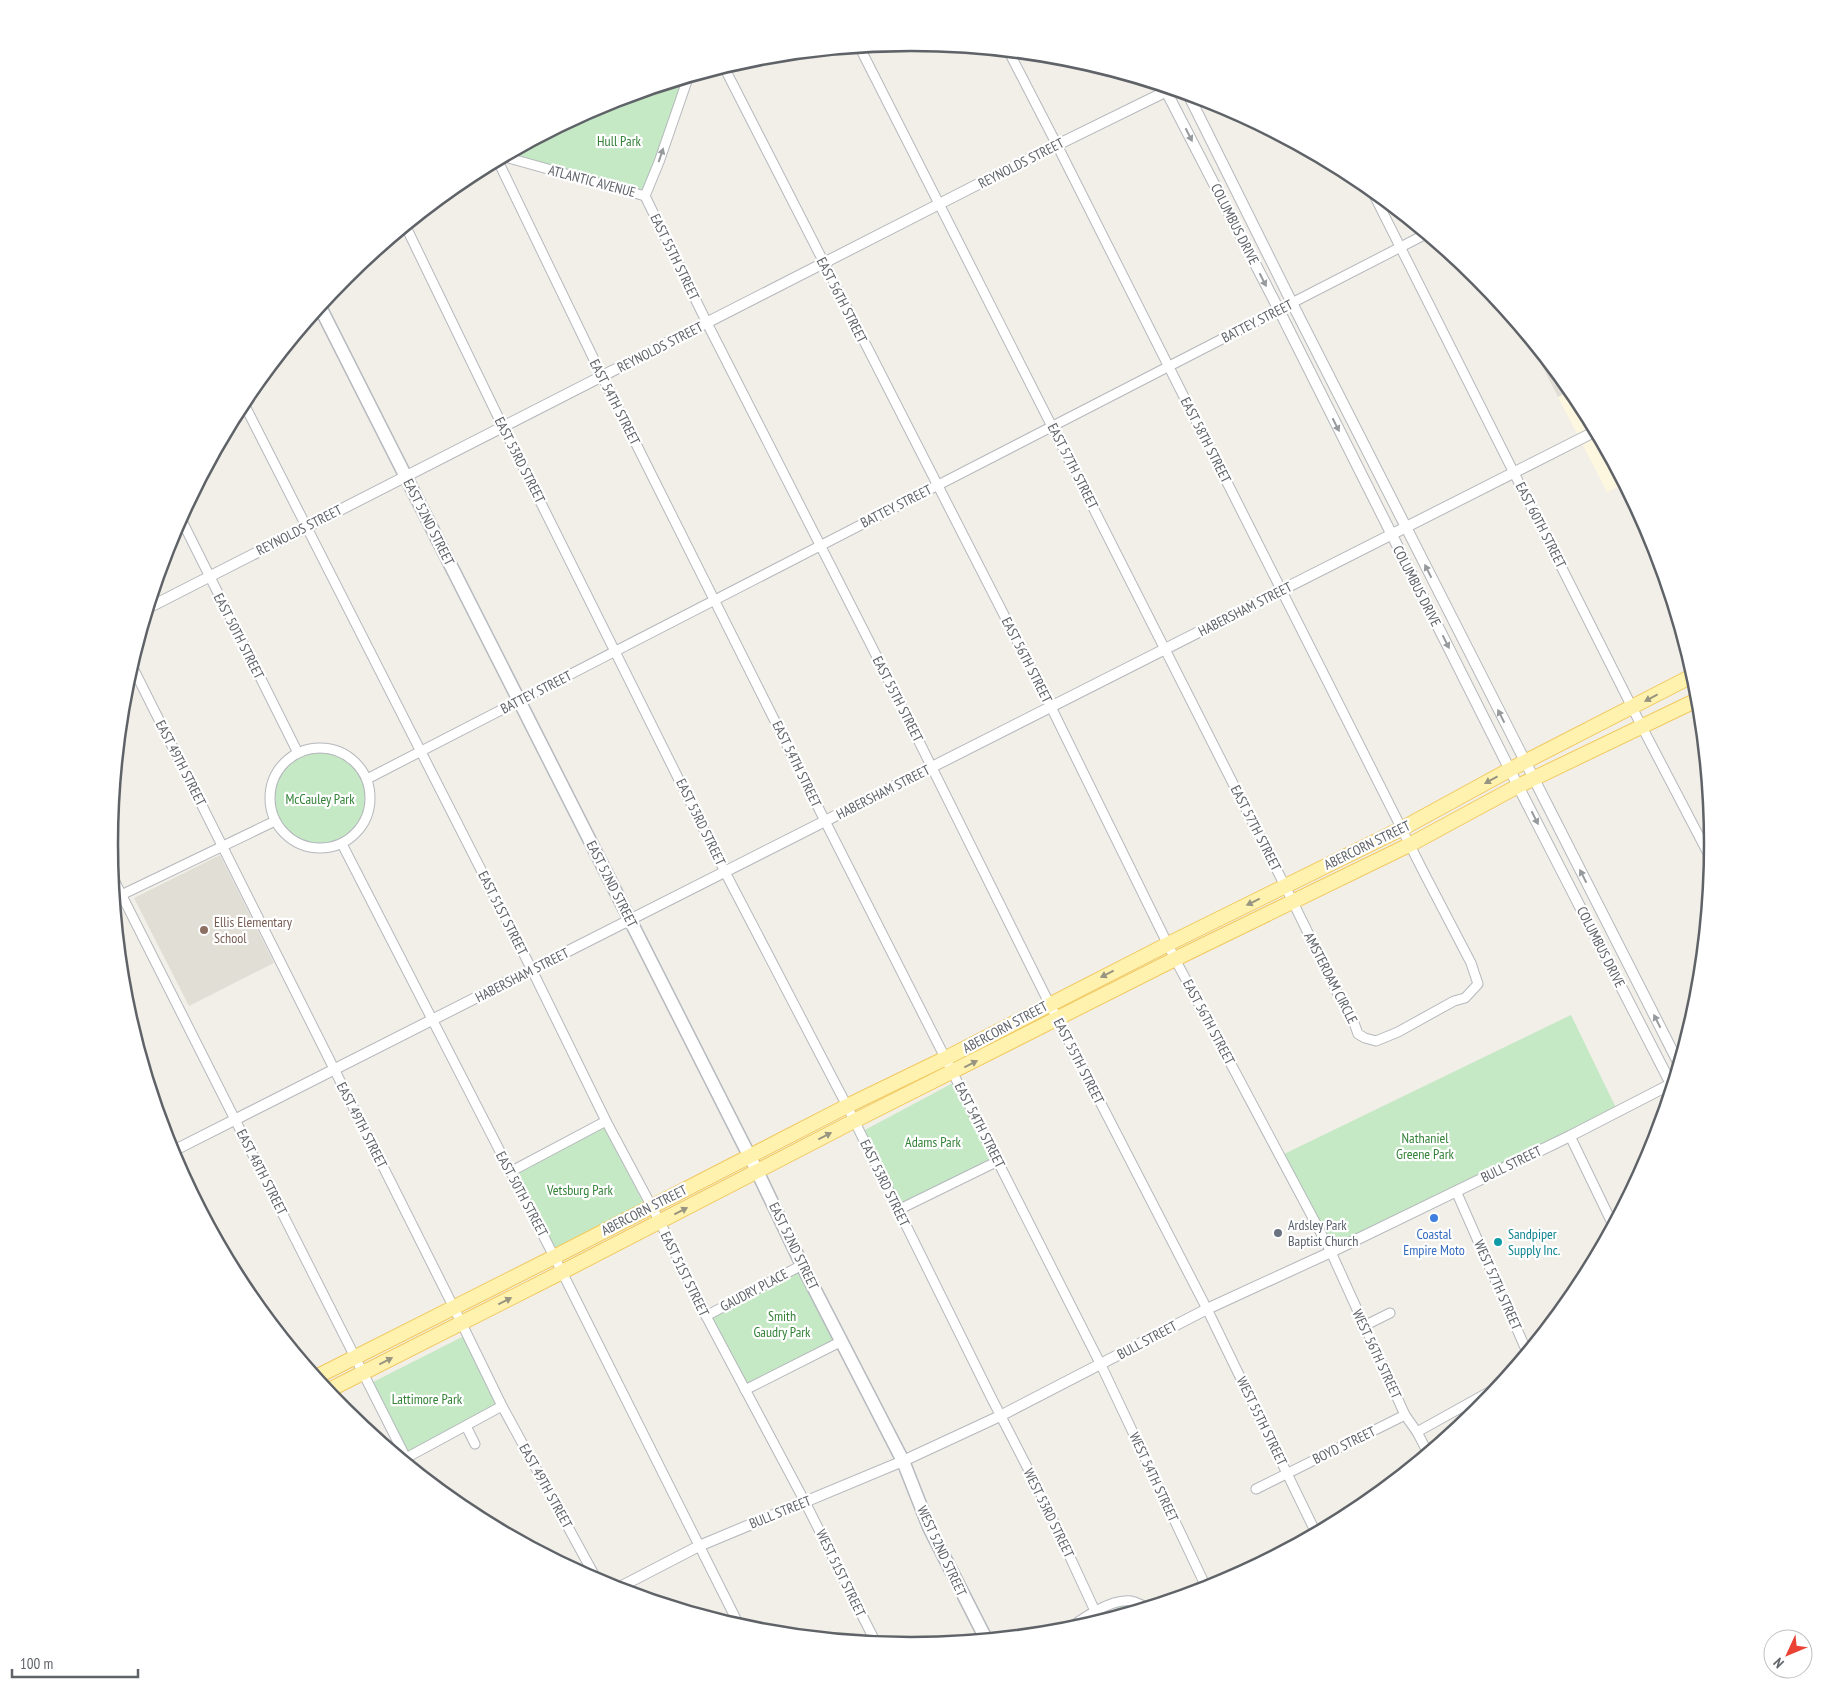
<svg xmlns="http://www.w3.org/2000/svg" width="1823" height="1689" font-family="'PT Sans Narrow',sans-serif">
<rect width="100%" height="100%" fill="#f1efe8"/>
<polygon fill="#fef7e0" points="1571,390 1578,399 1624,484 1607,492 1558,397"/>
<g fill="#e1ded6">
<polygon points="1528,338 1571,390 1558,397"/>
<polygon points="220,855 274,963 189,1006 134,898"/>
</g>
<g fill="#c5e8c5">
<polygon points="684,79 644,190 509,155 605,103"/>
<circle cx="320" cy="798" r="50"/>
<polygon points="1571,1015 1617,1110 1331,1252 1280,1156"/>
<polygon points="953,1083 994,1159 900,1206 863,1131"/>
<polygon points="604,1127 645,1206 556,1252 516,1174"/>
<polygon points="802,1265 842,1341 745,1390 706,1316"/>
<polygon points="464,1336 498,1405 409,1453 373,1382"/>
<polygon points="1131,1603 1142,1608 1080,1627 1117,1608"/>
</g>
<g fill="none" stroke-linecap="round" stroke-linejoin="round">
<g stroke="#b5b8bc" stroke-width="11">
<g id="minor">
<polyline points="860,48 1285,886 1345,1008 1353,1020 1358,1034 1365,1038 1376,1041 1398,1032 1454,1001 1465,998 1478,984 1471,963 1423,871 1057,145 1009,52"/>
<polyline points="724,67 1051,707 1175,959 1331,1252 1405,1415 1417,1432 1428,1453"/>
<polyline points="505,157 645,196"/>
<polyline points="498,161 602,376 825,821 1101,1365 1207,1589"/>
<polyline points="1371,189 1642,727 1712,861"/>
<polyline points="645,196 707,323 870,643 1049,1003 1207,1309 1316,1533"/>
<polyline points="645,196 659,162 688,78"/>
<polyline points="406,227 503,427 725,872 847,1106 992,1399 1038,1488 1095,1611"/>
<polyline points="243,402 532,970 606,1121 660,1222 706,1316 805,1502 876,1643"/>
<polyline points="181,519 298,753"/>
<polyline points="132,666 461,1322 502,1406 598,1582"/>
<circle cx="320" cy="798" r="50"/>
<polyline points="367,779 1426,234"/>
<polyline points="342,844 562,1272 740,1627"/>
<polyline points="113,878 410,1466"/>
<polyline points="115,898 275,821"/>
<polyline points="1570,1136 1613,1225"/>
<polyline points="510,1172 606,1121"/>
<polyline points="1456,1191 1527,1352"/>
<polyline points="898,1210 998,1161"/>
<polyline points="706,1316 802,1265"/>
<polyline points="1364,1326 1390,1313"/>
<polyline points="745,1390 842,1341"/>
<polyline points="466,1426 475,1444"/>
<polyline points="1417,1432 1498,1387"/>
<polyline points="406,1458 502,1406"/>
<polyline points="1256,1489 1405,1415"/>
<path d="M1067,1631C1080,1619 1112,1598 1131,1601C1137,1602 1141,1605 1146,1607"/>
</g>
</g>
<g stroke="#b5b8bc" stroke-width="12">
<g id="tertiary">
<polyline points="1164,87 1279,310 1518,786 1672,1086"/>
<polyline points="1188,94 1292,303 1679,1064"/>
<polyline points="150,607 998,174 1171,89"/>
<polyline points="171,1152 1596,431"/>
<polyline points="616,1589 699,1546 903,1461 1000,1416 1207,1309 1331,1252 1570,1136 1673,1083"/>
</g>
</g>
<g stroke="#b6babf" stroke-width="15">
<polyline id="secondary" points="320,307 757,1171 802,1265 903,1461 929,1527 986,1639"/>
</g>
<g stroke="#f2c960" stroke-width="16">
<g id="primary">
<polyline points="316,1377 554,1257 847,1106 946,1058 1168,944 1403,828 1511,769 1694,675"/>
<polyline points="327,1391 562,1272 854,1121 1175,959 1411,844 1518,786 1699,699"/>
</g>
</g>
<use href="#minor" stroke="#fff" stroke-width="9"/>
<use href="#tertiary" stroke="#fff" stroke-width="10"/>
<use href="#secondary" stroke="#fff" stroke-width="12"/>
<use href="#primary" stroke="#fff2af" stroke-width="14"/>
</g>
<defs><path id="oneway-solid" d="M-6-.8H1V-3.2L6.5 0L1 3.2V.8H-6Z" transform="scale(1.25)"/></defs>
<g fill="#979a9d">
<use href="#oneway-solid" transform="translate(1189 135) rotate(63)"/>
<use href="#oneway-solid" transform="translate(661 155) rotate(-71)"/>
<use href="#oneway-solid" transform="translate(1263 280) rotate(63)"/>
<use href="#oneway-solid" transform="translate(1336 425) rotate(63)"/>
<use href="#oneway-solid" transform="translate(1428 571) rotate(-117)"/>
<use href="#oneway-solid" transform="translate(1446 642) rotate(63)"/>
<use href="#oneway-solid" transform="translate(1501 716) rotate(-117)"/>
<use href="#oneway-solid" transform="translate(1535 818) rotate(63)"/>
<use href="#oneway-solid" transform="translate(1583 876) rotate(-117)"/>
<use href="#oneway-solid" transform="translate(1657 1021) rotate(-117)"/>
</g>
<g fill="#979581">
<use href="#oneway-solid" transform="translate(1651 698) rotate(152)"/>
<use href="#oneway-solid" transform="translate(1491 780) rotate(151)"/>
<use href="#oneway-solid" transform="translate(1253 902) rotate(154)"/>
<use href="#oneway-solid" transform="translate(1107 974) rotate(153)"/>
<use href="#oneway-solid" transform="translate(971 1064) rotate(-27)"/>
<use href="#oneway-solid" transform="translate(825 1136) rotate(-27)"/>
<use href="#oneway-solid" transform="translate(681 1211) rotate(-27)"/>
<use href="#oneway-solid" transform="translate(505 1301) rotate(-27)"/>
<use href="#oneway-solid" transform="translate(386 1361) rotate(-27)"/>
</g>
<circle fill="#8d6e63" stroke="#fff" stroke-width="2" cx="204" cy="930" r="5"/>
<circle fill="#3f7fe0" stroke="#fff" stroke-width="2" cx="1434" cy="1218" r="5"/>
<circle fill="#6b7280" stroke="#fff" stroke-width="2" cx="1278" cy="1233" r="5"/>
<circle fill="#0f9aa8" stroke="#fff" stroke-width="2" cx="1498" cy="1242" r="5"/>
<g text-anchor="middle" dominant-baseline="central" stroke-width="4.5" stroke-linejoin="round" paint-order="stroke">
<g font-size="14" fill="#348238" stroke="#fff">
<text x="619" y="141">Hull Park</text>
<text x="320" y="799">McCauley Park</text>
<text x="1425" y="1138">Nathaniel<tspan x="1425" dy="16">Greene Park</tspan></text>
<text x="933" y="1142">Adams Park</text>
<text x="580" y="1190">Vetsburg Park</text>
<text x="782" y="1316">Smith<tspan x="782" dy="16">Gaudry Park</tspan></text>
<text x="427" y="1399">Lattimore Park</text>
</g>
<g font-size="14" fill="#5f6368" stroke="#fff">
<text transform="translate(1021 163) rotate(-27)">REYNOLDS STREET</text>
<text transform="translate(592 181) rotate(15)">ATLANTIC AVENUE</text>
<text transform="translate(1235 224) rotate(63)">COLUMBUS DRIVE</text>
<text transform="translate(675 257) rotate(64)">EAST 55TH STREET</text>
<text transform="translate(842 300) rotate(63)">EAST 56TH STREET</text>
<text transform="translate(1257 321) rotate(-27)">BATTEY STREET</text>
<text transform="translate(660 347) rotate(-27)">REYNOLDS STREET</text>
<text transform="translate(615 402) rotate(63)">EAST 54TH STREET</text>
<text transform="translate(1206 440) rotate(63)">EAST 58TH STREET</text>
<text transform="translate(520 460) rotate(63)">EAST 53RD STREET</text>
<text transform="translate(1073 466) rotate(63)">EAST 57TH STREET</text>
<text transform="translate(896 506) rotate(-27)">BATTEY STREET</text>
<text transform="translate(429 522) rotate(63)">EAST 52ND STREET</text>
<text transform="translate(1541 525) rotate(63)">EAST 60TH STREET</text>
<text transform="translate(299 530) rotate(-27)">REYNOLDS STREET</text>
<text transform="translate(1417 586) rotate(63)">COLUMBUS DRIVE</text>
<text transform="translate(1245 609) rotate(-27)">HABERSHAM STREET</text>
<text transform="translate(239 636) rotate(63)">EAST 50TH STREET</text>
<text transform="translate(1027 660) rotate(63)">EAST 56TH STREET</text>
<text transform="translate(536 692) rotate(-27)">BATTEY STREET</text>
<text transform="translate(898 699) rotate(63)">EAST 55TH STREET</text>
<text transform="translate(181 763) rotate(63)">EAST 49TH STREET</text>
<text transform="translate(797 764) rotate(64)">EAST 54TH STREET</text>
<text transform="translate(883 792) rotate(-27)">HABERSHAM STREET</text>
<text transform="translate(701 822) rotate(64)">EAST 53RD STREET</text>
<text transform="translate(1256 828) rotate(63)">EAST 57TH STREET</text>
<text transform="translate(1367 845) rotate(-26)">ABERCORN STREET</text>
<text transform="translate(612 884) rotate(63)">EAST 52ND STREET</text>
<text transform="translate(503 913) rotate(63)">EAST 51ST STREET</text>
<text transform="translate(1601 947) rotate(63)">COLUMBUS DRIVE</text>
<text transform="translate(522 975) rotate(-27)">HABERSHAM STREET</text>
<text transform="translate(1331 978) rotate(63)">AMSTERDAM CIRCLE</text>
<text transform="translate(1209 1022) rotate(62)">EAST 56TH STREET</text>
<text transform="translate(1005 1027) rotate(-28)">ABERCORN STREET</text>
<text transform="translate(1079 1061) rotate(63)">EAST 55TH STREET</text>
<text transform="translate(362 1125) rotate(63)">EAST 49TH STREET</text>
<text transform="translate(980 1125) rotate(63)">EAST 54TH STREET</text>
<text transform="translate(1511 1164) rotate(-26)">BULL STREET</text>
<text transform="translate(262 1172) rotate(63)">EAST 48TH STREET</text>
<text transform="translate(885 1183) rotate(64)">EAST 53RD STREET</text>
<text transform="translate(522 1194) rotate(62)">EAST 50TH STREET</text>
<text transform="translate(644 1210) rotate(-27)">ABERCORN STREET</text>
<text transform="translate(794 1246) rotate(64)">EAST 52ND STREET</text>
<text transform="translate(685 1274) rotate(64)">EAST 51ST STREET</text>
<text transform="translate(1498 1285) rotate(66)">WEST 57TH STREET</text>
<text transform="translate(754 1290) rotate(-28)">GAUDRY PLACE</text>
<text transform="translate(1147 1340) rotate(-28)">BULL STREET</text>
<text transform="translate(1377 1354) rotate(65)">WEST 56TH STREET</text>
<text transform="translate(1262 1421) rotate(64)">WEST 55TH STREET</text>
<text transform="translate(1344 1445) rotate(-26)">BOYD STREET</text>
<text transform="translate(1154 1477) rotate(65)">WEST 54TH STREET</text>
<text transform="translate(546 1486) rotate(61)">EAST 49TH STREET</text>
<text transform="translate(780 1512) rotate(-22)">BULL STREET</text>
<text transform="translate(1049 1513) rotate(64)">WEST 53RD STREET</text>
<text transform="translate(942 1551) rotate(65)">WEST 52ND STREET</text>
<text transform="translate(841 1573) rotate(64)">WEST 51ST STREET</text>
</g>
<g font-size="14" fill="#785e54" stroke="#fff" text-anchor="start">
<text x="214" y="922">Ellis Elementary<tspan x="214" dy="16">School</tspan></text>
</g>
<g font-size="14" fill="#5b616d" stroke="#fff" text-anchor="start">
<text x="1288" y="1225">Ardsley Park<tspan x="1288" dy="16">Baptist Church</tspan></text>
</g>
<g font-size="14" fill="#366cbe" stroke="#fff">
<text x="1434" y="1234">Coastal<tspan x="1434" dy="16">Empire Moto</tspan></text>
</g>
<g font-size="14" fill="#0d838f" stroke="#fff" text-anchor="start">
<text x="1508" y="1234">Sandpiper<tspan x="1508" dy="16">Supply Inc.</tspan></text>
</g>
</g>
<path d="M0 0H1823V1689H0ZM118 844a793 793 0 1 1 1586 0a793 793 0 1 1-1586 0Z" fill="#fff" fill-rule="evenodd"/>
<path fill="none" stroke="#5f6368" stroke-width="2.5" d="M118 844a793 793 0 1 1 1586 0a793 793 0 1 1-1586 0Z"/>
<g transform="translate(1788 1654) rotate(226)"><circle r="24" fill="#ffffff" stroke="#bfc1c3"/>
<path d="M0-4L9 19L0 12L-9 19Z" fill="#ea4335"/>
<text y="-8" font-size="14" font-weight="bold" text-anchor="middle" fill="#5f6368">N</text>
</g>
<path d="M12 1669v8h126v-8" fill="none" stroke="#5f6368" stroke-width="2.5"/>
<text x="20" y="1669" font-size="15" fill="#5f6368" stroke="#ffffff" stroke-width="4" paint-order="stroke">100 m</text>
</svg>
